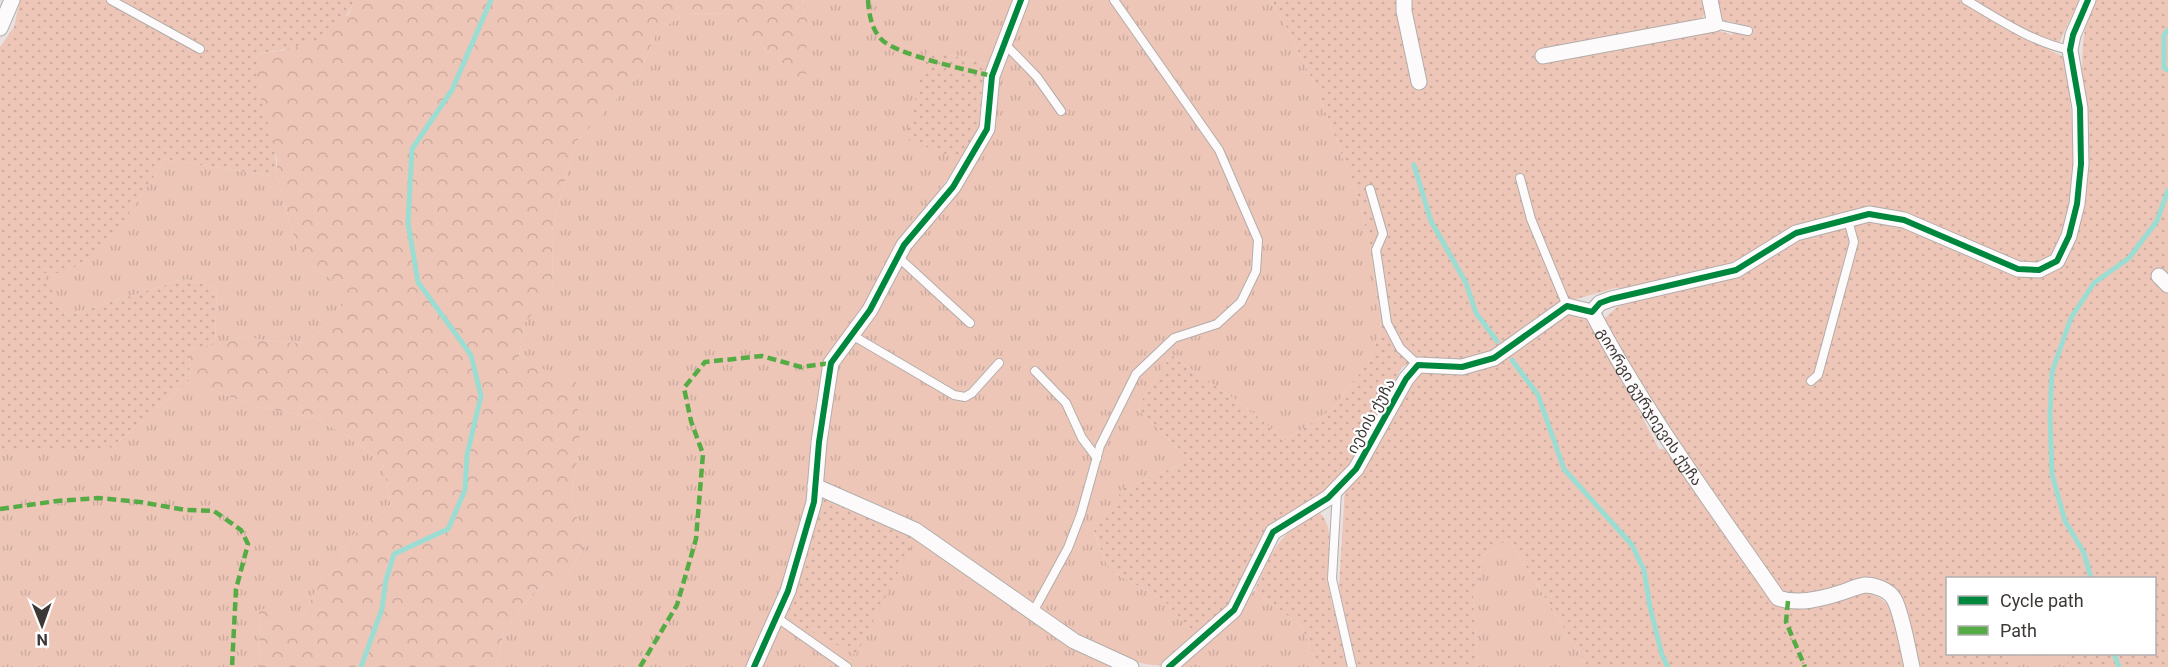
<svg xmlns="http://www.w3.org/2000/svg" width="2168" height="667" font-family="Roboto,'Noto Sans Georgian',sans-serif">
<defs>
<pattern id="grass-tufts" width="24" height="20" patternUnits="userSpaceOnUse" patternTransform="scale(1.5)"><rect width="24" height="20" fill="#eec6b8"/><path d="M3 7l-1-3M5 7V3M7 7l1-3M15 17l-1-3M17 17v-4M19 17l1-3" fill="none" stroke="#cdab9f"/></pattern>
<pattern id="forest-crowns" width="20" height="18" patternUnits="userSpaceOnUse" patternTransform="scale(1.5)"><rect width="20" height="18" fill="#eec6b8"/><path d="M2 6a3 3 0 1 1 6 0M12 15a3 3 0 1 1 6 0" fill="none" stroke="#cdab9f"/></pattern>
<pattern id="garden-dots" width="8" height="8" patternUnits="userSpaceOnUse" patternTransform="scale(1.5)"><rect width="8" height="8" fill="#eec6b8"/><path d="M2 2h.1M6 6h.1" fill="none" stroke="#cdab9f" stroke-width="1.8" stroke-linecap="round"/></pattern>
</defs>
<rect width="100%" height="100%" fill="#e8e1df"/>
<g fill="url(#grass-tufts)">
<polygon points="802,0 1015,0 991,65 928,50 962,160 905,235 876,290 826,359 810,444 810,499 782,587 747,667 497,667 503,633 535,591 569,573 585,544 571,497 580,445 518,361 525,322 553,293 552,230 575,143 640,74 657,31 685,14 727,13 805,85 807,20"/>
<path d="M1027,0H1270L1286,26L1316,87L1359,200L1370,246L1381,328L1369,362L1331,410L1285,441L1250,410L1171,355L1137,408L1190,461L1124,488L1094,533L1109,570L1164,600L1196,636L1163,665C1140,667 1116,654 1096,644L823,480L835,370L908,251L959,189Z"/>
<polygon points="165,159 277,177 300,258 337,283 347,296 330,320 308,342 287,343 243,337 215,344 217,288 185,279 66,316 42,273 65,273 138,201"/>
<polygon points="189,381 257,407 316,418 347,436 383,463 391,505 353,535 336,570 322,578 304,614 290,623 259,610 260,667 0,667 0,451 107,451"/>
<polygon points="916,537 1122,667 763,667 784,617 912,544"/>
<polygon points="1509,539 1588,667 1478,667 1473,598 1479,583 1482,556"/>
<polygon points="1255,590 1302,627 1318,667 1179,667 1237,612"/>
<polygon points="2003,654 2064,654 2069,667 2010,667"/>
</g>
<polygon fill="url(#forest-crowns)" points="355,0 802,0 807,20 806,86 727,13 685,14 657,31 640,74 575,143 552,230 553,293 525,322 518,361 576,379 580,445 571,497 585,544 569,573 535,591 503,633 497,667 260,667 259,610 274,606 290,623 304,614 322,578 336,570 353,535 391,505 383,463 347,436 316,418 257,407 189,381 190,349 243,337 287,343 308,342 330,320 346,297 337,283 300,258 277,177 277,160 261,107 255,71 257,54 284,50 348,15"/>
<g fill="url(#garden-dots)">
<path d="M20,0H355C349,14 339,27 326,36C312,46 275,51 257,54C252,97 278,135 277,177L165,159L138,201L102,250L65,273H43L66,316L185,279L217,288L215,344L190,349L189,381L107,451H0V47L14,27Z"/>
<path d="M1270,0H1705L1707,10L1700,21L1713,29L1732,35L1735,23L1718,19L1713,0H1961L2037,44L2066,58C2069,97 2092,250 2039,263C2032,265 2023,263 2016,263L1873,209L1732,266L1639,288H1615L1566,302L1488,353L1458,361L1420,357L1401,368L1384,407L1356,455L1334,485L1271,527L1231,604L1196,636L1164,600L1109,570L1094,532L1124,488L1190,461L1137,408L1171,355L1250,410L1285,441L1331,410L1369,362L1381,328L1370,246L1359,200L1316,87L1286,26Z"/>
<polygon points="1974,0 2079,0 2058,45 2025,31"/>
<polygon points="2093,0 2168,0 2168,667 2069,667 2064,654 2154,654 2154,578 1948,578 1948,654 2003,654 2010,667 1917,667 1900,596 1894,587 1885,583 1801,598 1778,593 1628,366 1604,319 1617,307 1627,303 1742,273 1800,236 1847,223 1850,243 1857,243 1852,224 1880,221 1906,224 2037,275 2076,231 2083,43 2088,9"/>
<polygon points="928,50 991,65 982,87 979,131 962,160 905,139"/>
<path d="M1569,314H1578L1590,318L1659,449H1670L1770,599L1862,592C1900,597 1900,636 1906,667H1588L1509,539L1482,556L1479,583L1473,598L1478,667H1357L1339,587L1345,487L1404,388L1419,373L1425,371L1482,367Z"/>
<polygon points="820,492 916,537 856,655 784,617 821,506"/>
<path d="M1310,513H1320C1337,531 1326,558 1328,580C1330,608 1346,639 1349,667H1318L1302,627L1255,590C1270,554 1278,537 1310,513Z"/>
</g>
<g fill="none" stroke-linecap="round" stroke-linejoin="round">
<g stroke="#9bddd2" stroke-width="5">
<polyline points="2168,30 2164,35 2164,68 2168,70"/>
<polyline points="1414,165 1431,221 1466,283 1476,313 1497,341"/>
<polyline points="1512,360 1538,395 1564,469 1632,545 1644,570 1650,607 1662,655 1668,667"/>
<polyline points="2091,578 2084,553 2065,521 2052,474 2050,414 2052,372 2071,318 2094,283 2129,258 2157,221 2168,190"/>
<polyline points="2114,654 2119,667"/>
<polyline points="361,667 382,609 386,580 394,554 448,529 465,490 467,455 481,396 471,355 418,282 408,223 412,149 452,90 491,0"/>
</g>
<g stroke="#b2adab" stroke-width="10">
<g id="lane">
<polyline points="111,0 200,49"/>
<path d="M1966,0C2000,20 2032,42 2070,50"/>
<polyline points="1715,24 1748,31"/>
<polyline points="1004,43 1037,77 1061,111"/>
<polyline points="1520,178 1531,219 1567,306"/>
<polyline points="1370,189 1383,234 1376,250 1387,323 1400,348 1418,365"/>
<polyline points="898,257 970,323"/>
<polyline points="852,335 954,395 965,397 972,393 999,363"/>
<polyline points="1035,371 1066,403 1082,438 1097,458"/>
<polyline points="1811,381 1818,375 1854,242 1848,220"/>
<polyline points="1337,491 1332,579 1352,667"/>
<polyline points="1033,612 1068,548 1081,514 1100,446 1136,374 1174,338 1217,324 1241,302 1256,271 1258,240 1219,150 1114,0"/>
<polyline points="776,617 847,667"/>
</g>
</g>
<g stroke="#b2adab" stroke-width="17">
<g id="street">
<polyline points="1404,0 1404,11 1419,82"/>
<polyline points="0,28 12,0"/>
<polyline points="1543,56 1715,24 1710,0"/>
<polyline points="2159,276 2168,285"/>
<polyline points="1592,312 1600,303 1611,299 1736,270 1796,233 1869,214 1904,220 2018,269 2039,270 2057,261 2069,236 2077,204 2081,164 2080,108 2070,50 2073,35 2088,0"/>
<path id="s1" d="M1592,312C1645,413 1713,504 1778,598C1798,605 1822,599 1843,592C1849,590 1858,586 1865,585C1875,585 1889,590 1894,599C1902,613 1908,650 1912,667"/>
<polyline points="815,486 915,530 1074,641 1131,667"/>
<polyline points="754,667 788,591 814,502 819,442 831,363 870,310 904,245 953,187 987,129 992,76 1021,0"/>
<polyline points="1169,667 1234,610 1273,532 1328,498 1356,469 1406,379 1418,365 1462,367 1494,358 1567,306 1592,312"/>
</g>
</g>
<use href="#lane" stroke="#fcfafa" stroke-width="8"/>
<use href="#street" stroke="#fcfafa" stroke-width="15"/>
<g stroke="#55ac45" stroke-width="4.5" stroke-dasharray="9 4.5" stroke-linecap="butt">
<path d="M868,0C869,14 871,28 881,39C896,55 968,70 992,76"/>
<polyline points="0,509 57,501 99,498 140,502 186,510 214,511 241,530 248,544 236,589 232,667"/>
<polyline points="1788,601 1786,622 1805,667"/>
<polyline points="640,667 677,605 696,539 703,454 691,421 684,388 705,362 762,356 801,367 831,363"/>
</g>
<g stroke="#fff" stroke-width="10">
<g id="cycleway">
<polyline points="754,667 788,591 814,502 819,442 831,363 870,310 904,245 953,187 987,129 992,76 1021,0"/>
<polyline points="1169,667 1234,610 1273,532 1328,498 1356,469 1406,379 1418,365 1462,367 1494,358 1567,306 1592,312 1600,303 1611,299 1736,270 1796,233 1869,214 1904,220 2018,269 2039,270 2057,261 2069,236 2077,204 2081,164 2080,108 2070,50 2073,35 2088,0"/>
</g>
</g>
<use href="#cycleway" stroke="#00873e" stroke-width="6"/>
</g>
<g text-anchor="middle" dominant-baseline="central" stroke-width="4.5" stroke-linejoin="round" paint-order="stroke">
<g font-size="15" fill="#3d3836" stroke="#fff">
<text stroke="none"><textPath href="#s1" startOffset="111">გიორგი გურჯიევის ქუჩა</textPath></text>
<text transform="translate(1371 416) rotate(-61)">იების ქუჩა</text>
</g>
</g>
<rect x="1946" y="577" width="210" height="78" fill="#ffffff" stroke="#b1afaf" stroke-width="1.5"/>
<rect x="1958" y="596" width="30" height="9" fill="#00873e" stroke="#b1afaf" stroke-width="1.5"/>
<text x="2000" y="607" font-size="18" fill="#3d3836">Cycle path</text>
<rect x="1958" y="626" width="30" height="9" fill="#55ac45" stroke="#b1afaf" stroke-width="1.5"/>
<text x="2000" y="637" font-size="18" fill="#3d3836">Path</text>
<g transform="translate(42 625) rotate(179)" stroke="#ffffff" stroke-width="4.5" paint-order="stroke">
<path d="M0-4.5L10 22L0 15L-10 22Z" fill="#3d3836"/>
<text y="-9" font-size="16" font-weight="bold" text-anchor="middle" fill="#3d3836">N</text>
</g>
</svg>
